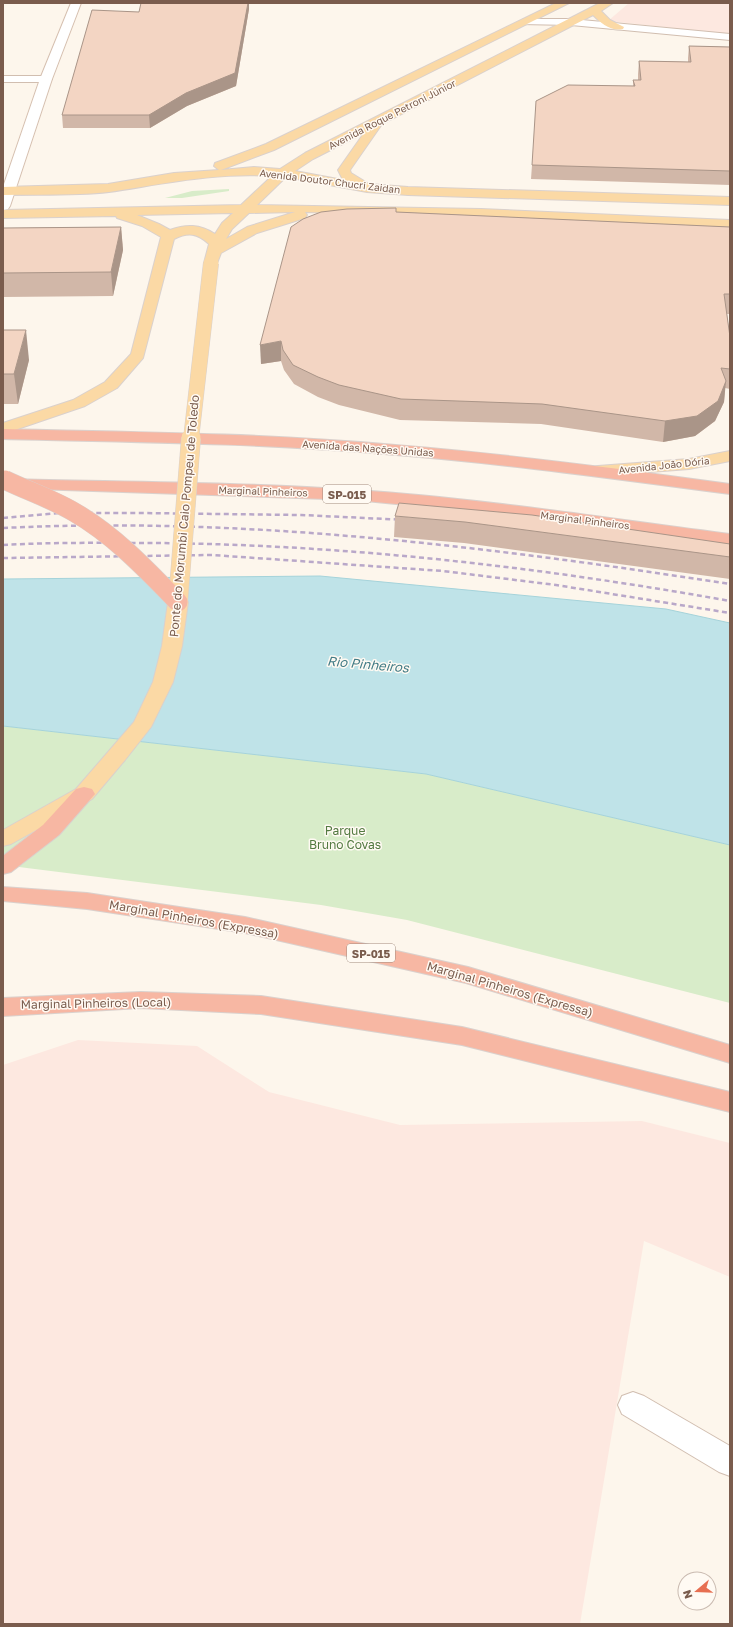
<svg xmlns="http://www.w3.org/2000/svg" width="733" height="1627" font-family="'Golos Text',sans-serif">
<rect width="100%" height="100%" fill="#fdf6ec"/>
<g fill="#fde8e0">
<polygon points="629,3 730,3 730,34 608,21"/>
<polygon points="78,1040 197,1046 269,1092 400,1125 642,1121 730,1143 730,1277 644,1241 580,1624 3,1624 3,1065"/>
</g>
<g fill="#d8ecc9">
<polygon points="229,189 229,191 182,198 165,198 192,191"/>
<polygon points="3,726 426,774 730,845 730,1003 407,920 321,905 3,865"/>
</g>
<polygon fill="#bfe3e8" stroke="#a5d3da" points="320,576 666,609 730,623 730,845 426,774 3,726 3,579"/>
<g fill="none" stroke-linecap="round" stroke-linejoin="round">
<g stroke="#d1beb0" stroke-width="2">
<g id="street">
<polygon points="524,19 571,19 730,34 730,40 571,25 520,24 519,22"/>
<polygon points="3,76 46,76 52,79 46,82 3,82"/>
<polygon points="633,1392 644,1396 730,1446 730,1476 719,1472 622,1414 618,1405 622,1396"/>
</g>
</g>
<g stroke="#d6c0b0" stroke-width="2">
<polygon id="secondary" points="71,3 81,3 52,79 10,206 8,209 3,210 3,187 40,79"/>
</g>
<g stroke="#dad1cd" stroke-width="2">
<g id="primary">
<path d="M556,3H569L274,150L221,170L254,167L280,169L305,153L600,3H613L601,11L610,20L624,27L623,29C611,32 601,23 593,15L382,124L350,170L351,173L369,184L408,187L730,197V205L408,195L367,192L286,177L257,205L481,209L730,220V228L481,217L305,212L307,215L305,218L257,233L221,253L216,266H206L204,263L209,244C197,233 188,232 174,239L143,358L117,388L85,406L3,434V423L73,400L105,382L131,354L161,237L142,226L117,218L116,216L3,218V210L241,205L272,176C217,172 163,184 109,192C74,196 38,194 3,195V187L108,184L174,173L219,170L214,166L215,163L266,144ZM364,133L338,170L343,180L295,171L313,159ZM295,212L247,227L226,239L232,229L249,213ZM233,213L222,223L215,234C200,224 186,224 170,230L159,224L137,215Z"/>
<polygon points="730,451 730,461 689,469 598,476 592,475 589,471 592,467 598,466 689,459"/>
<polygon points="178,596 185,598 188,602 182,646 173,682 151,727 125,760 92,799 11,844 3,846 3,830 76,789 134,722 153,682 162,646 168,602 171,598"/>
</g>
</g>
<g stroke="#dad1cd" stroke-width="2">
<g id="highway">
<path d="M3,429C130,432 257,433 384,444C500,453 615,468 730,484V494C615,479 500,463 384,454C257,443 130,442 3,439Z"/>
<path d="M10,479C125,482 240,482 355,490C480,498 605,518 730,534V544L478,512L355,500L4,488L3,482Z"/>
<polygon points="84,787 92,789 95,794 59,835 11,872 3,874 3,856 43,825 76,789"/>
<polygon points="3,887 87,893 245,917 468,967 730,1045 730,1063 466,983 245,933 87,909 3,901"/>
<polygon points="141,992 261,996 462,1027 730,1092 730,1112 462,1045 261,1014 141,1008 3,1016 3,998"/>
</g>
</g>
<use href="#street" fill="#fff" fill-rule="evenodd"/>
<use href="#secondary" fill="#fff" fill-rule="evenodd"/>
<use href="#primary" fill="#fbd9a5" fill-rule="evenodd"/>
<use href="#highway" fill="#f7b7a3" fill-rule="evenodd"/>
<g stroke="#b9a8c9" stroke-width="2.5" stroke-dasharray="5 3.5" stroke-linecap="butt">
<polyline points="3,518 60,513 139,513 301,515 407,520"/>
<path d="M3,528C246,516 490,547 730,584"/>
<path d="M3,545C54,542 106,543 157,543C350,545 540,567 730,601"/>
<polyline points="3,558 212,555 443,571 556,585 730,613"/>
</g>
<g stroke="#dad1cd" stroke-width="16" stroke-linecap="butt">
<polyline id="primary-bridge-far1" points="191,439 211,263"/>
</g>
<g stroke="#dad1cd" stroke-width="20" stroke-linecap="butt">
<polyline id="primary-bridge" points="178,602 191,438"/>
</g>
<g stroke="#dad1cd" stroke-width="20" stroke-linecap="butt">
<path id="highway-bridge" d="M5,480C28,491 52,499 74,512C114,535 146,569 178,602"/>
</g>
<use href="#primary-bridge-far1" stroke="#fbd9a5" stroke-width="15"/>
<use href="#primary-bridge" stroke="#fbd9a5" stroke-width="19"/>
<use href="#highway-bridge" stroke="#f7b7a3" stroke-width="19"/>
</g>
<g fill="#d1b7a8">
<polygon points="249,9 236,86 187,106 150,128 63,128 62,115 139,12"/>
<polygon points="689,46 730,47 730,185 531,179 532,165 633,86 633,80 638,80 638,74 639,61 688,62 688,58"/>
<polygon points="396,212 730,227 730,314 727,314 730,337 730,389 725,388 724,402 715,421 695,436 663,442 541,424 400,420 339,405 318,397 294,384 284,370 281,361 261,364"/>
<polygon points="121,227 123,250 113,296 3,297 3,228"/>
<polygon points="3,330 29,360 18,404 3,404"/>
<polygon points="395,516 730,544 730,579 464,543 394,537"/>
</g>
<g fill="#aa9588">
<polygon points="248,3 249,3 249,9 236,86 187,106 150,128 149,115"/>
<polygon points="121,227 123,250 113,296 111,272"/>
<polygon points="26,330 29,360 18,404 14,374"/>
<polygon points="281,341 281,361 261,364 260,345"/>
<polygon points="726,381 724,402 715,421 695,436 663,442 665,421"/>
</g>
<g fill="#f3d5c3" stroke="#aa9588">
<polygon points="141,3 248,3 235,73 186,93 149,115 62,115 92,10 139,12"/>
<polygon points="689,46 730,47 730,171 532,165 536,101 568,85 635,86 633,80 641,80 639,61 691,62"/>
<polygon points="396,208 396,212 730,227 730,294 724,294 730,337 730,369 721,368 726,381 718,401 697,416 665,421 542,404 401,399 339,385 318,377 293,365 283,350 281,341 260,345 291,227 303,219 321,212 347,209"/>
<polygon points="121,227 111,272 3,273 3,228"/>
<polygon points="3,330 26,330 14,374 3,374"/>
<polygon points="399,503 532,515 730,544 730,557 465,522 395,516"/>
</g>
<g text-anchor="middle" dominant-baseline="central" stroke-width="3" stroke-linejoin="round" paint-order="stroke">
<g font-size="10" fill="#7a5c4d" stroke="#fffaf3">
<text transform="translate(392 114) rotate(-27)">Avenida Roque Petroni Júnior</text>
<text transform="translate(330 181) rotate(7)">Avenida Doutor Chucri Zaidan</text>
<text transform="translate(368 448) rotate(4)">Avenida das Nações Unidas</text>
<text transform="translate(664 465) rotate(-6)">Avenida João Dória</text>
<text transform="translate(263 491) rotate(2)">Marginal Pinheiros</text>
<text transform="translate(585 520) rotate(7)">Marginal Pinheiros</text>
</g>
<g fill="#fffaf3" stroke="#a28b7f" stroke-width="1">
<rect x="323" y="485" width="48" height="18" rx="3"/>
<rect x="347" y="944" width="48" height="18" rx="3"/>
</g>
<g font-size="11" font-weight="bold" fill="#7a5c4d">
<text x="347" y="494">SP-015</text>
<text x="371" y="953">SP-015</text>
</g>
<g font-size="12" fill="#7a5c4d" stroke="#fffaf3">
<text transform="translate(184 516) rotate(-85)">Ponte do Morumbi Caio Pompeu de Toledo</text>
<text transform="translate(194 919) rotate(10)">Marginal Pinheiros (Expressa)</text>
<text transform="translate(510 989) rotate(16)">Marginal Pinheiros (Expressa)</text>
<text transform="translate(96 1003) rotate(-1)">Marginal Pinheiros (Local)</text>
</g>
<g font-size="12" fill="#537a41" stroke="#fffaf3">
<text x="345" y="830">Parque<tspan x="345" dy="14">Bruno Covas</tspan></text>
</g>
<g font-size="13" font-style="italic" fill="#437c86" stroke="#fffaf3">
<text transform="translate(368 664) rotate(5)">Rio Pinheiros</text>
</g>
</g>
<rect width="733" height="1627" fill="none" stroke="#7a5c4d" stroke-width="8"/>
<g transform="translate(697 1591) rotate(251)"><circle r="19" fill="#fffaf3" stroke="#cabbb1"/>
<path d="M0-3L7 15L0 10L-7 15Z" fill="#e76f51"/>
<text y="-6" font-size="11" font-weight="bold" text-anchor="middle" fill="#7a5c4d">N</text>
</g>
</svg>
